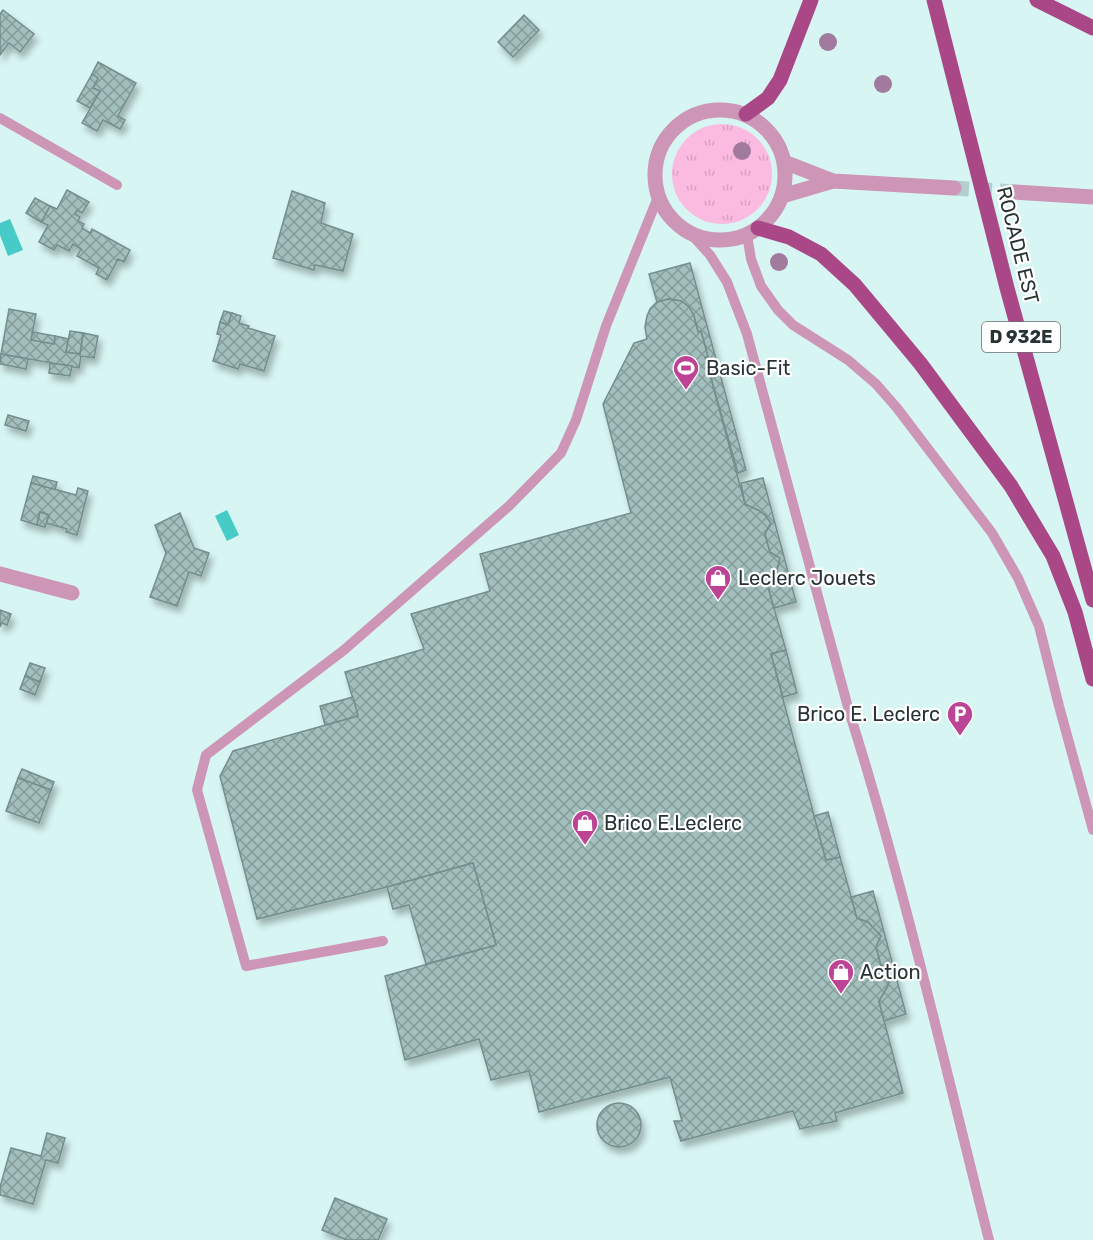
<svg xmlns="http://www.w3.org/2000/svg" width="1093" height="1240" font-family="Rubik,sans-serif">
<defs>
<pattern id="grass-tufts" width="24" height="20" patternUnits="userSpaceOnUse" patternTransform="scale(1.5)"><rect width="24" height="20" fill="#fbbbe0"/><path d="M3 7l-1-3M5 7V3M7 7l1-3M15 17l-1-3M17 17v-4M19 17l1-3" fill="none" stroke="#d7a1c1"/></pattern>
<pattern id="building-cross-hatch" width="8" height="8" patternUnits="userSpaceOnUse" patternTransform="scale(1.5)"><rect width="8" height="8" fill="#a2bfbd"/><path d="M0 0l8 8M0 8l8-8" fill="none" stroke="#849c9a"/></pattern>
<filter id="shadow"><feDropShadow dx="3.5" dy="6" stdDeviation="3" flood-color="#0004"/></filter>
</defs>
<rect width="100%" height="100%" fill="#d7f5f3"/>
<circle fill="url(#grass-tufts)" cx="722" cy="174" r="50"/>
<g fill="#46cbc6">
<polygon points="10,219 23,250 8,256 0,235 0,223"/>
<polygon points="227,510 239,535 227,541 215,516"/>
</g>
<g fill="url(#building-cross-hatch)" stroke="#738e8d" stroke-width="1.5" filter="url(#shadow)">
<polygon points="3,10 34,34 20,52 9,43 0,55 0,14"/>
<polygon points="524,15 539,30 513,57 498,42"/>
<polygon points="98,62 136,83 118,116 125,120 120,129 103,120 97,131 82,123 100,91 93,88 98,78 92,74"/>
<polygon points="92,74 98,78 93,88 100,91 90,108 77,101"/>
<polygon points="67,190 89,202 82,213 77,210 75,214 80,217 78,221 84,224 82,228 90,233 92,229 130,250 124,262 118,259 107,280 96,274 99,268 77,256 81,249 73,244 69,251 57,245 54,250 39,242 48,225 41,222 50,206 57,209"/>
<polygon points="292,191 325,203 321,223 353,234 343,271 315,265 314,270 273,258"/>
<polygon points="35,198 50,206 41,222 26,213"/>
<polygon points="690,263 746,470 738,473 705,357 708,357 701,331 698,332 694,316 689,307 681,301 669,299 657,302 649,274"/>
<polygon points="669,299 681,301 689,307 694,316 698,332 701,331 708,357 705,357 745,504 758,510 765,515 771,523 765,534 770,552 780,558 776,575 768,587 786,650 771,654 826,860 840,857 857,918 868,922 881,936 876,947 881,965 890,971 888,986 879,1001 903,1093 835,1113 837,1121 800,1129 793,1111 681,1141 674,1121 682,1121 670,1077 539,1112 529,1071 491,1080 479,1039 405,1060 385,976 496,945 473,863 387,887 257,919 220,776 233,751 358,716 345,672 424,649 411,614 490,591 480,554 631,513 603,404 634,343 647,339 645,327 647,316 650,309 657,302"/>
<polygon points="9,309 36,314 31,340 54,344 55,336 69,339 66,352 80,354 83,333 98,336 94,358 81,356 79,368 1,354"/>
<polygon points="224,311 232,313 228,325 220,322"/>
<polygon points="232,313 241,316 239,323 249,326 248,328 275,336 264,371 240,364 238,369 213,361 221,335 217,334 220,322 228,325"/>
<polygon points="70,331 83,333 80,354 66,352"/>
<polygon points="33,332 55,336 54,344 31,340"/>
<polygon points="1,354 28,359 26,369 0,364"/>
<polygon points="50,363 72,366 70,376 49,373"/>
<polygon points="8,415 29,421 26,431 5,425"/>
<polygon points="33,476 57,482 55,490 31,483"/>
<polygon points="763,478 796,602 774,608 768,587 776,575 780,558 770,552 765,534 771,523 765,515 758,510 745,504 741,483"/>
<polygon points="31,483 76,495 78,488 88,491 77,535 66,532 67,529 46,523 49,515 40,512 37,525 21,520"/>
<polygon points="40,512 49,515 45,527 37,525"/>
<polygon points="180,513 194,548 209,553 201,576 189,572 177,606 150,597 166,553 155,525"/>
<polygon points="0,610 11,614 7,625 2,623 0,627"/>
<polygon points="786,650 797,693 783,697 771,654"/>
<polygon points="30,663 45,668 40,682 25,676"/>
<polygon points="25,676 40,682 35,695 20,689"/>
<polygon points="353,697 358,716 325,725 320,706"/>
<polygon points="22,769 54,782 51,790 18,778"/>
<polygon points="18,778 51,790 39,823 6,811"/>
<polygon points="828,812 840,857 826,860 814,816"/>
<polygon points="473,863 496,945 426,964 409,905 393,909 387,887"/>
<polygon points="873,891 906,1014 884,1021 879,1001 888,986 890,971 881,965 876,947 881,936 868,922 857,918 851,897"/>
<circle cx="619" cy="1125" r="22"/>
<polygon points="47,1133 65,1138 58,1163 46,1160 33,1204 0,1195 0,1187 11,1148 41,1156"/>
<polygon points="335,1198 387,1219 378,1240 347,1240 322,1230"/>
</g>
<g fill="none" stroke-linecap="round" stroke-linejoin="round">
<polyline stroke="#b4cecd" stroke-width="15" stroke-dasharray="15 8" stroke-linecap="butt" points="954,188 1014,192"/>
<g stroke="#cd96b6" stroke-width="10">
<polyline points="0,118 117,185"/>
<path d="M691,234L710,255L727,282L747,334L849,711C904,885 944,1063 989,1240"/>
<polyline points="747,235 751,259 761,286 778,310 793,325 848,360 876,384 897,408 992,533 1018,578 1039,626 1059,706 1093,830"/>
<polyline points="383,941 246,966 197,790 206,755 344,650 509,506 561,453 576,420 606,326 658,197"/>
</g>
<g stroke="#cd96b6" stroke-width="15">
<circle cx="720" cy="175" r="65"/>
<polyline points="784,162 833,181 954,188"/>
<polyline points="1014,192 1093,197"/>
<polyline points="782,196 833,181"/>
<polyline points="0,574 72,593"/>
</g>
<g stroke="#a94787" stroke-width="15">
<polyline points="934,0 1007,288 1093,600"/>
<polyline points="1037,0 1093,28"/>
<polyline points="746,114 768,98 780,80 811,0"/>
<polyline points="758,228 789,237 821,254 855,285 920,363 1011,486 1053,556 1075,612 1093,679"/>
</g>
</g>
<g fill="#a17a9e">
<circle cx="828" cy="42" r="9"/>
<circle cx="883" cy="84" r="9"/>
<circle cx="742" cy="151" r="9"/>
<circle cx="779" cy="262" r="9"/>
</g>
<defs>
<g id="stadium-pin" transform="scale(1.35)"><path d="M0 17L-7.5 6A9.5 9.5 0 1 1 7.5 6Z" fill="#bd4395" stroke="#fff"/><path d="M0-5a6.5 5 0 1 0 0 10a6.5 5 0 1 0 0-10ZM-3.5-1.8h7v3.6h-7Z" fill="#fff"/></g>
<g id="shop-pin" transform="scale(1.35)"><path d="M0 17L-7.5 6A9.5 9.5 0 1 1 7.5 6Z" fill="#bd4395" stroke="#fff"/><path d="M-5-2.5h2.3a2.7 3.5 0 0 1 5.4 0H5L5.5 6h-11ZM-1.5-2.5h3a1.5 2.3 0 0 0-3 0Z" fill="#fff"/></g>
<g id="parking-pin" transform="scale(1.35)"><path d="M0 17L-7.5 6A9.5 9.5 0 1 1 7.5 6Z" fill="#bd4395" stroke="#fff"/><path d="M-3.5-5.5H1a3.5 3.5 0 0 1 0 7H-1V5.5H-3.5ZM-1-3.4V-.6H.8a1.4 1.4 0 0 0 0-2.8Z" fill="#fff"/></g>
</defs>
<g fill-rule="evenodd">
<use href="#stadium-pin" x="686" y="368"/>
<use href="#shop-pin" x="718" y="578"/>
<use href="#parking-pin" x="960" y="714"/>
<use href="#shop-pin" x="585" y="823"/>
<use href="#shop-pin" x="841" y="972"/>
</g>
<g text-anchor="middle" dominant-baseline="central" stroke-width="4.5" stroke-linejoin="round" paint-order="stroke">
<rect fill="#fff" stroke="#687070" stroke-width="1.5" x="982" y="322" width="78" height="30" rx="4.5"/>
<g font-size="18" font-weight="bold" fill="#283333">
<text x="1021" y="337">D 932E</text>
</g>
<g font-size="20" fill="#283333" stroke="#fff">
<text transform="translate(1018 245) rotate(76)">ROCADE EST</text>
</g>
<g font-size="20" fill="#283333" stroke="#fff" text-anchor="start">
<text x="706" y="368">Basic-Fit</text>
<text x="738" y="578">Leclerc Jouets</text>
<text x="940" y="714" text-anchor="end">Brico E. Leclerc</text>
<text x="604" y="823">Brico E.Leclerc</text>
<text x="860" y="972">Action</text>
</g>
</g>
</svg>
